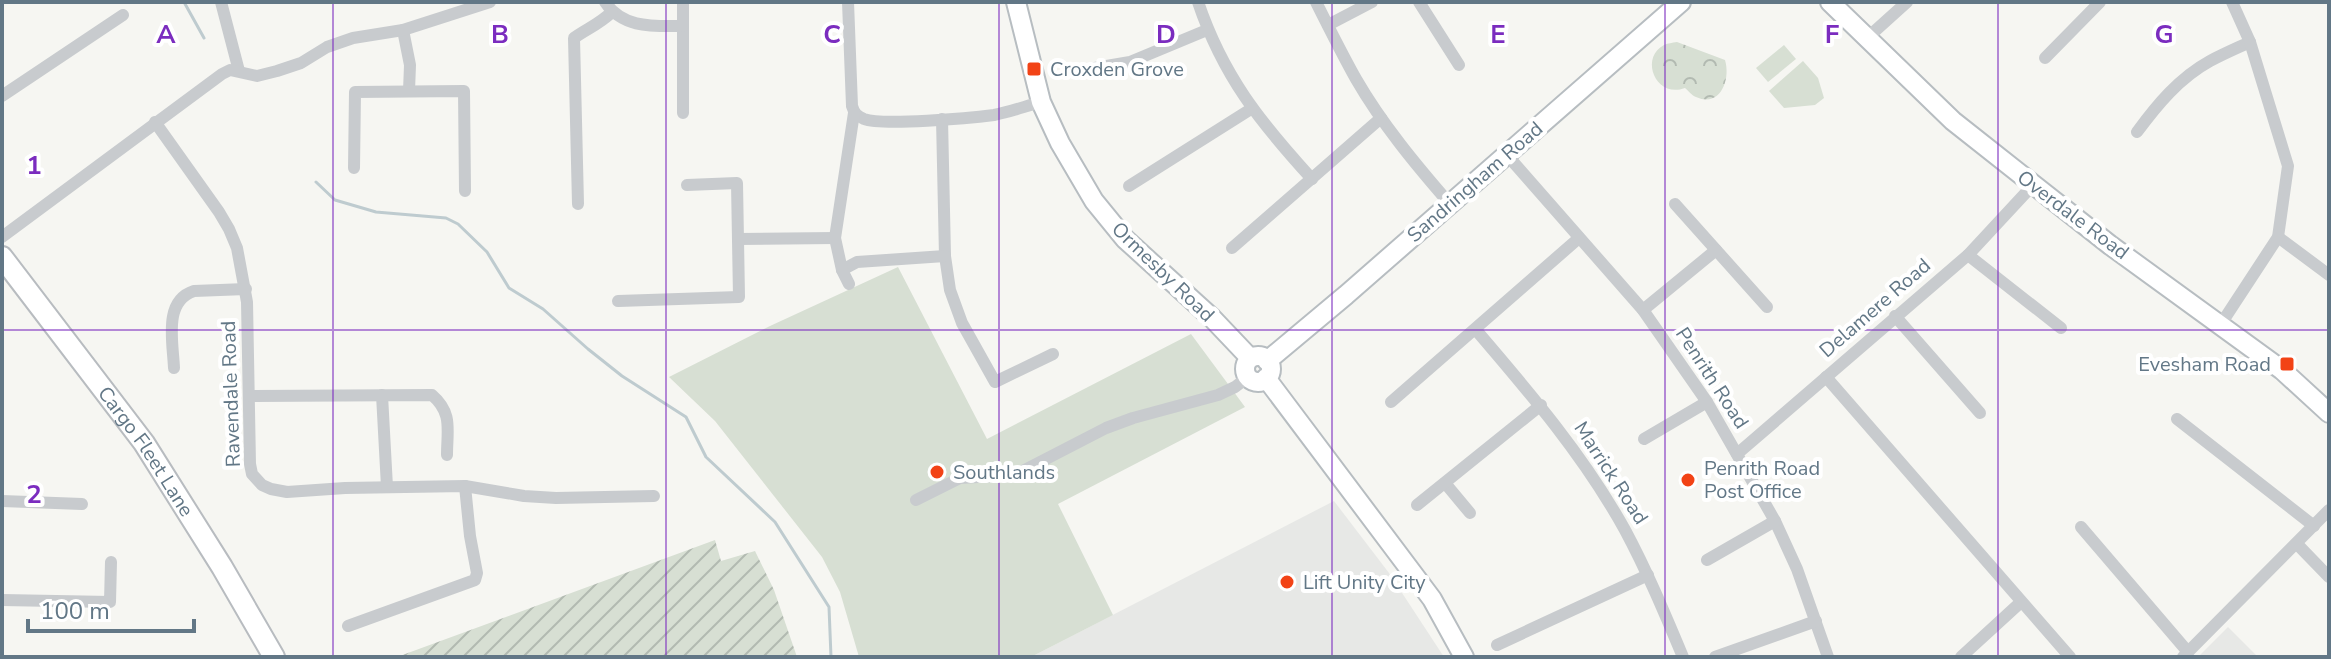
<svg xmlns="http://www.w3.org/2000/svg" width="2331" height="659" font-family="'Nunito Sans',sans-serif">
<defs>
<pattern id="park-crowns" width="20" height="18" patternUnits="userSpaceOnUse" patternTransform="scale(2)"><rect width="20" height="18" fill="#d7dfd3"/><path d="M2 6a3 3 0 1 1 6 0M12 15a3 3 0 1 1 6 0" fill="none" stroke="#b2bab1"/></pattern>
<pattern id="garden-furrows" width="10" height="10" patternUnits="userSpaceOnUse" patternTransform="scale(2)"><rect width="10" height="10" fill="#d7dfd3"/><path d="M-1 1l2-2M0 10L10 0M9 11l2-2" fill="none" stroke="#b2bab1"/></pattern>
</defs>
<rect width="100%" height="100%" fill="#f6f6f2"/>
<g fill="#e7e8e6">
<polygon points="1334,501 1389,573 1444,657 1031,657"/>
<polygon points="2228,627 2258,657 2198,657"/>
</g>
<path fill="url(#park-crowns)" d="M1677,42L1725,60C1731,80 1720,108 1696,97C1691,95 1689,91 1685,88C1656,99 1639,58 1664,45C1668,43 1672,43 1677,42Z"/>
<polygon fill="url(#garden-furrows)" points="715,540 721,561 755,551 774,590 797,657 397,657"/>
<g fill="#d7dfd3">
<polygon points="1784,45 1796,59 1768,82 1756,68"/>
<polygon points="1803,61 1818,78 1824,98 1815,105 1784,108 1769,91"/>
<polygon points="898,267 987,439 1191,334 1245,407 1058,504 1113,615 1031,657 859,657 840,592 822,557 715,421 669,377 770,326"/>
</g>
<g fill="none" stroke-linecap="round" stroke-linejoin="round">
<g stroke="#becbcf" stroke-width="3">
<polyline points="184,2 204,38"/>
<polyline points="316,182 335,200 376,212 446,218 458,224 487,252 509,288 543,309 588,349 622,376 686,417 706,457 775,522 829,607 831,657"/>
</g>
<g stroke="#b7bdc1" stroke-width="22">
<g id="secondary">
<polyline points="1016,2 1041,102 1060,143 1094,201 1125,239 1212,318 1250,358"/>
<polyline points="1830,2 1953,121 2110,245 2282,370 2329,413"/>
<circle cx="1258" cy="369" r="13"/>
<polyline points="1267,361 1346,295 1681,2"/>
<polyline points="1266,378 1432,599 1464,657"/>
</g>
</g>
<g stroke="#b8bcc0" stroke-width="24">
<g id="primary">
<path id="s1" d="M2,257L144,443L222,567L274,657"/>
</g>
</g>
<g stroke="#c8cbce" stroke-width="12">
<polyline points="221,2 239,71"/>
<path d="M605,2C623,29 654,26 683,26V113"/>
<path d="M848,2L852,106C854,113 857,116 864,119C882,126 971,118 994,115C1010,112 1026,106 1041,102"/>
<path d="M1198,2C1223,76 1260,122 1312,179"/>
<path d="M1316,2C1329,28 1342,54 1356,79C1382,124 1416,165 1450,204"/>
<polyline points="1419,2 1459,65"/>
<polyline points="1328,25 1372,2"/>
<polyline points="683,26 683,2"/>
<polyline points="403,30 410,65 409,91"/>
<polyline points="1866,39 1907,2"/>
<polyline points="2045,58 2100,2"/>
<polyline points="1083,70 1130,62 1207,30"/>
<polyline points="2,96 123,15"/>
<polyline points="942,119 945,256 950,290 962,323 995,382 1053,354"/>
<polyline points="155,122 219,212 229,229 237,248 247,302 250,464 252,474 262,485 271,489 287,492 345,488 465,486 524,496 556,498 654,496"/>
<path d="M2137,132C2157,105 2179,78 2210,61C2223,54 2237,48 2250,42"/>
<polyline points="1507,155 1643,310 1707,402 1775,521 1797,569 1828,657"/>
<polyline points="354,168 355,92 464,91 465,191"/>
<polyline points="1129,186 1251,109"/>
<path d="M578,204L574,38C588,28 598,25 612,12"/>
<polyline points="1675,204 1767,307"/>
<polyline points="2,237 222,74 230,70 257,76 277,71 301,63 327,47 353,38 403,30 490,2"/>
<polyline points="2278,237 2329,275"/>
<polyline points="738,239 835,238"/>
<polyline points="1232,248 1381,118"/>
<polyline points="1968,255 2061,328"/>
<polyline points="842,270 857,262 945,256"/>
<polyline points="849,284 842,270 835,238 854,113"/>
<polyline points="618,301 739,297 737,183 687,185"/>
<polyline points="1643,310 1716,250"/>
<polyline points="1895,316 1980,413"/>
<polyline points="2221,324 2278,237 2288,166 2250,42 2232,2"/>
<path d="M1476,330C1530,393 1584,456 1625,530C1647,571 1665,614 1683,657"/>
<path d="M174,368C173,342 163,301 194,291L246,289"/>
<polyline points="1826,377 2070,657"/>
<polyline points="382,395 387,487"/>
<path d="M250,396L432,395C453,413 447,430 447,455"/>
<polyline points="1391,402 1579,238"/>
<polyline points="2177,419 2314,526"/>
<polyline points="1644,439 1707,402"/>
<polyline points="1737,454 1968,255 2032,186"/>
<polyline points="1445,483 1470,513"/>
<polyline points="916,500 960,478 1015,475 1106,428 1133,418 1218,395 1235,387 1248,377"/>
<polyline points="2,501 82,504"/>
<polyline points="1417,505 1541,405"/>
<polyline points="2081,527 2188,652"/>
<polyline points="2297,544 2329,577"/>
<polyline points="1707,560 1775,521"/>
<polyline points="2,600 110,602 111,562"/>
<polyline points="348,626 475,580 477,573 470,536 465,486"/>
<polyline points="1497,645 1648,575"/>
<polyline points="1715,657 1816,621"/>
<polyline points="1961,657 2021,602"/>
<polyline points="2183,657 2329,510"/>
</g>
<use href="#secondary" stroke="#fff" stroke-width="18"/>
<use href="#primary" stroke="#fff" stroke-width="20"/>
</g>
<path fill="none" stroke="#7b2cbf" stroke-width="2" stroke-opacity="0.55" d="M333,2V657M666,2V657M999,2V657M1332,2V657M1665,2V657M1998,2V657M2,330H2329"/>
<g fill="#f24316" stroke="#fff" stroke-width="3">
<rect x="1026" y="61" width="16" height="16" rx="4"/>
<rect x="2279" y="356" width="16" height="16" rx="4"/>
<circle cx="937" cy="472" r="8"/>
<circle cx="1688" cy="480" r="8"/>
<circle cx="1287" cy="582" r="8"/>
</g>
<g text-anchor="middle" dominant-baseline="central" stroke-width="8" stroke-linejoin="round" paint-order="stroke">
<g font-size="20" fill="#627786" stroke="#fff" text-anchor="start">
<text x="1050" y="69">Croxden Grove</text>
<text x="2271" y="364" text-anchor="end">Evesham Road</text>
<text x="1704" y="468">Penrith Road<tspan x="1704" dy="23">Post Office</tspan></text>
<text x="953" y="472">Southlands</text>
<text x="1303" y="582">Lift Unity City</text>
</g>
<g font-size="20" fill="#627786" stroke="#fff">
<text transform="translate(1475 182) rotate(-41)">Sandringham Road</text>
<text transform="translate(2073 215) rotate(37)">Overdale Road</text>
<text transform="translate(1163 272) rotate(44)">Ormesby Road</text>
<text transform="translate(1875 308) rotate(-41)">Delamere Road</text>
<text transform="translate(1712 378) rotate(57)">Penrith Road</text>
<text transform="translate(231 394) rotate(-92)">Ravendale Road</text>
<text stroke="none"><textPath href="#s1" startOffset="242">Cargo Fleet Lane</textPath></text>
<text transform="translate(1611 473) rotate(57)">Marrick Road</text>
</g>
</g>
<g font-size="26" text-anchor="middle" font-weight="bold" fill="#7b2cbf" stroke="#fff" stroke-width="8" stroke-linejoin="round" paint-order="stroke">
<text x="166" y="43">A</text>
<text x="500" y="43">B</text>
<text x="832" y="43">C</text>
<text x="1166" y="43">D</text>
<text x="1498" y="43">E</text>
<text x="1832" y="43">F</text>
<text x="2164" y="43">G</text>
<text x="34" y="174">1</text>
<text x="34" y="503">2</text>
</g>
<rect width="2331" height="659" fill="none" stroke="#627786" stroke-width="8"/>
<path d="M28 619v12h166v-12" fill="none" stroke="#627786" stroke-width="4"/>
<text x="40" y="619" font-size="24" fill="#627786" stroke="#ffffff" stroke-width="6" paint-order="stroke">100 m</text>
</svg>
